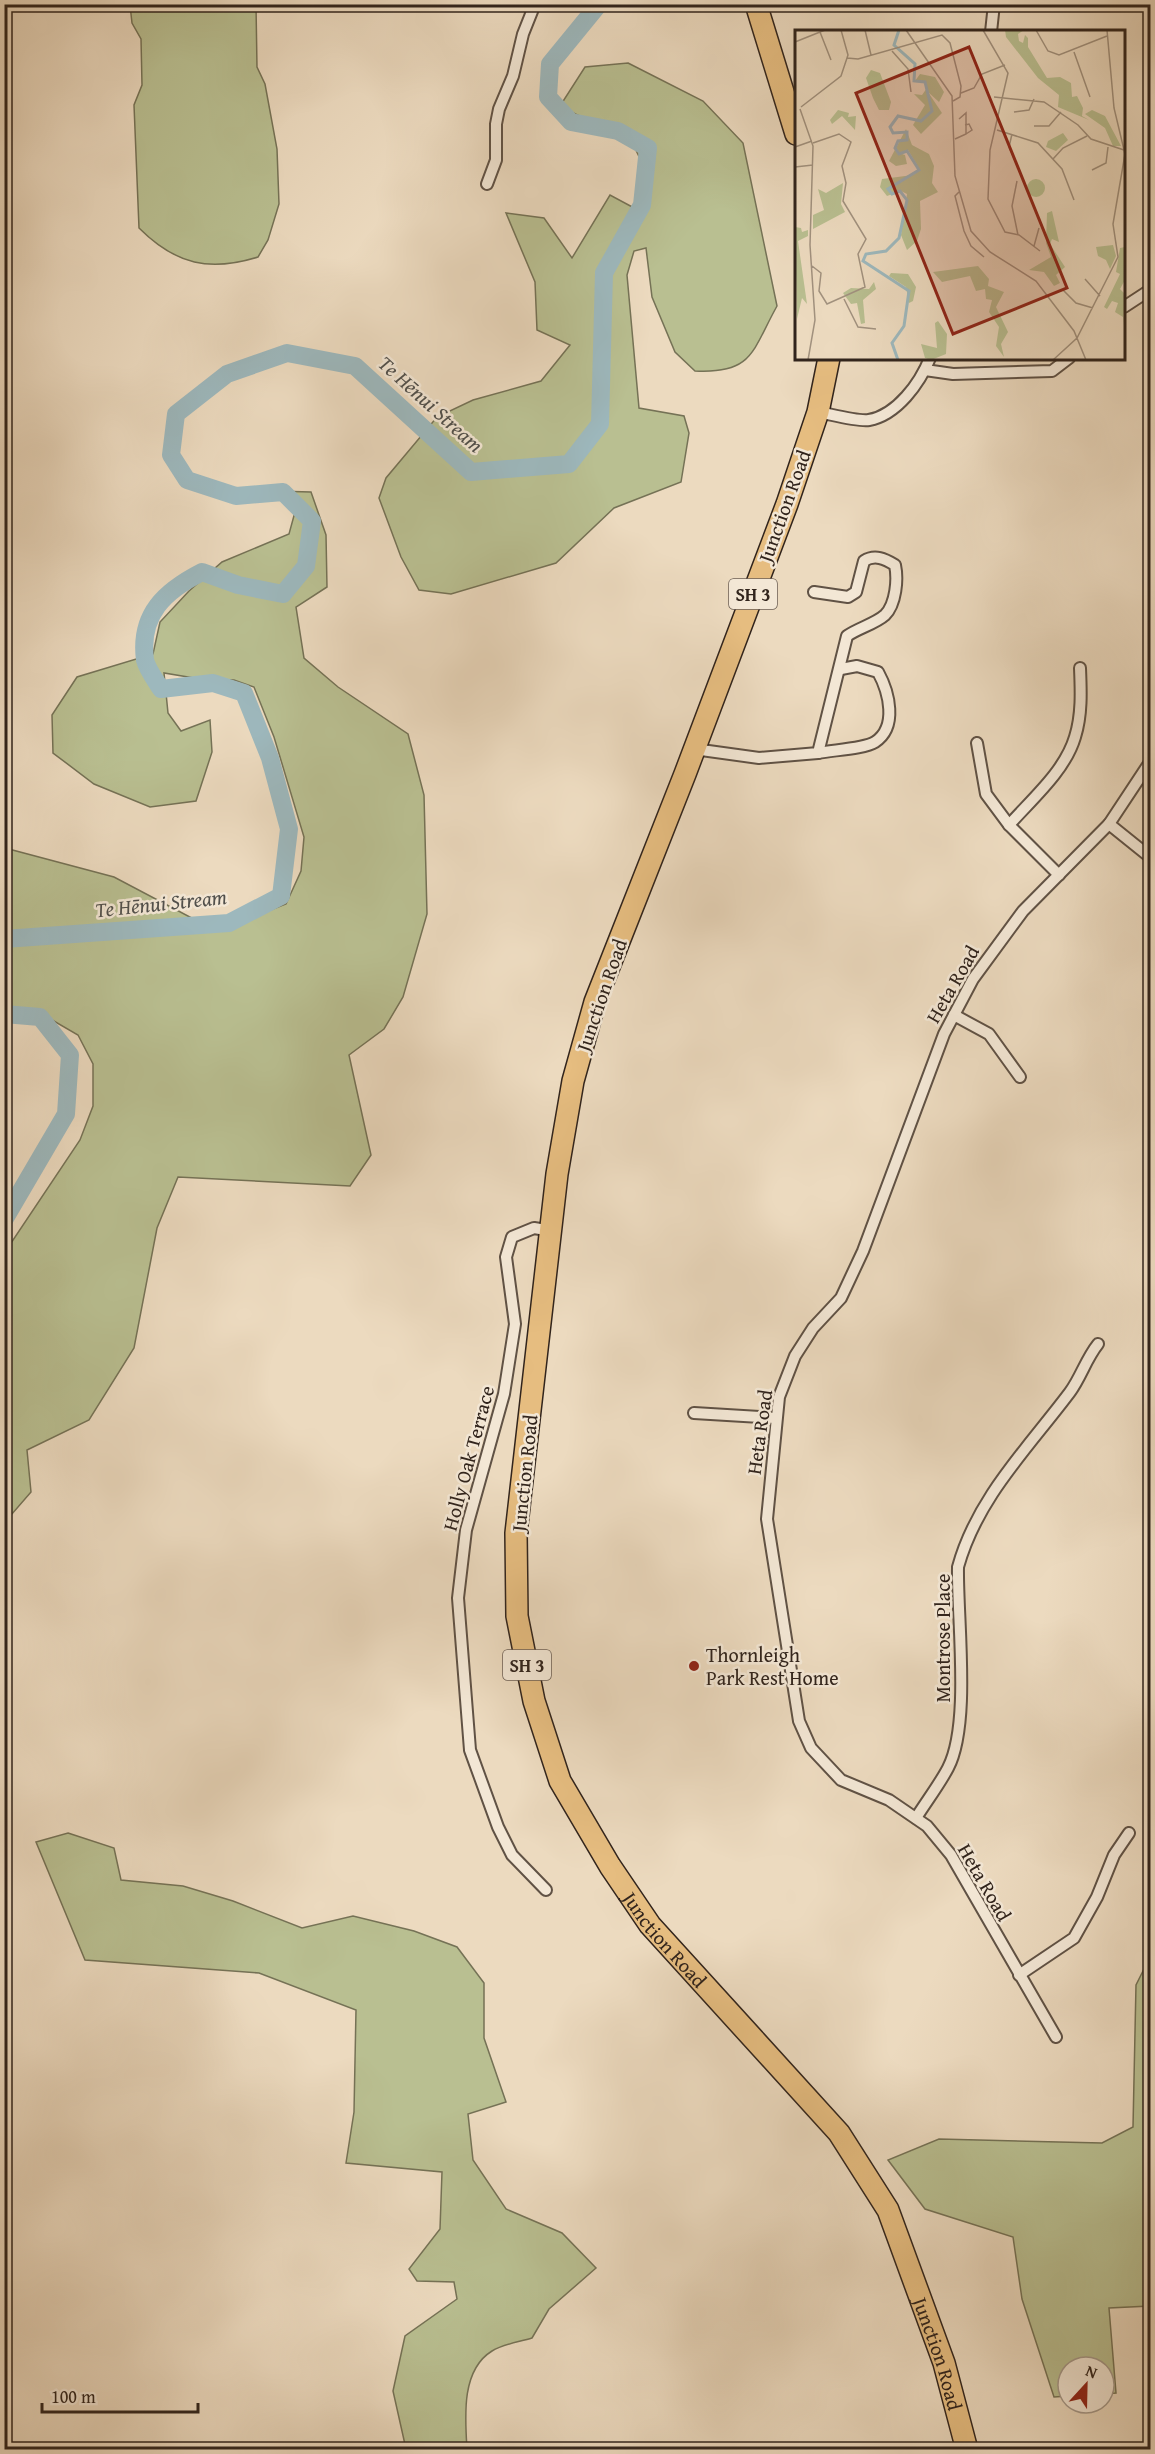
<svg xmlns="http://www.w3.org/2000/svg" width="1155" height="2454" font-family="'Gentium Book Plus',serif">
<rect width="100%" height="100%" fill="#ecdabf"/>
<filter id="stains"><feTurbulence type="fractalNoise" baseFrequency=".00333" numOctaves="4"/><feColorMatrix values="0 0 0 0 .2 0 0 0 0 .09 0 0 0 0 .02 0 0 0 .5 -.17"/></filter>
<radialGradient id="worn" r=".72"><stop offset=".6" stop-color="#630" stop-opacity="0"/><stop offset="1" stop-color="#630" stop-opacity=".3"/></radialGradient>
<g fill="#b9bf91" stroke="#757256" stroke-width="1.5">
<path d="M130,5H256L257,67L265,84L277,149L279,204L268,240L258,257C210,272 176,265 139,228L134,105L142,85L141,39L132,23Z"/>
<path d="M628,63L703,101L743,143L777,306C752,351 753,374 695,371L675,352L652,297L646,248L634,251L627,275L639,408L684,416L689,433L681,482L614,508L556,563L451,594L419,590L401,557L379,498L386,478L437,417L473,400L541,381L570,345L537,330L535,282L506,213L544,218L572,258L610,195L636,209L643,165L633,144L560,106L585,67Z"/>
<polygon points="273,491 311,492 326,535 327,587 296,607 304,658 338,687 408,734 424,795 427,914 403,997 384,1029 349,1055 371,1155 350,1186 178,1177 157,1228 134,1348 89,1420 27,1450 31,1492 12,1514 5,1517 5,1252 80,1140 93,1106 93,1064 78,1035 47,1017 5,1012 5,848 114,877 203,924 250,918 286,904 301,871 304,837 274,737 254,687 234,680 200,679 164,673 168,713 181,731 210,720 212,752 196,801 150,807 94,784 53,753 52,715 77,677 153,654 160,622 189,591 222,562 289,534 295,512"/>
<path d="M68,1833L114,1848L121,1880L183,1886L233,1901L302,1928L353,1916L414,1931L457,1947L484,1983V2038L506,2102L468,2114L473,2160L506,2209L562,2233L596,2268L549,2309L532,2338C519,2342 503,2344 492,2351C461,2370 465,2417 467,2449H406L393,2391L405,2336L457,2299L454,2282L417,2281L409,2269L440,2229L442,2172L346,2163L354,2112L356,2010L259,1973L85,1960L36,1842Z"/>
<polygon points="1150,1957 1150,2306 1109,2308 1116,2393 1104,2394 1104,2367 1068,2367 1068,2396 1054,2397 1022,2299 1013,2237 925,2209 888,2160 939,2139 1102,2143 1133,2127 1136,1985"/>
</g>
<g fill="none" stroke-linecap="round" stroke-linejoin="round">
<g stroke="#9db8bd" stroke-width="18">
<path d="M4,939L229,923L281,896L289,829L270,758L244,693L213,683L161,689C156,681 147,669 145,660C139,614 165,591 202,572L238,585L283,594L306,566L312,521L283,492L236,496L187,480L171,455L176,414L227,374L287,353L355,366L471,472L569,464L600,424L604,273L642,205L648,148L618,131L571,122L548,97L550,64L599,4"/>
<polyline points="4,1014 40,1017 70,1055 66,1114 4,1220"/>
</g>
<g stroke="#605245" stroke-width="14">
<g id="street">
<polyline points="991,32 994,4"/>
<polyline points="487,184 496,160 496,124 499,109 513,76 523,34 535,4"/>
<polyline points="1124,307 1150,290"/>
<polyline points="925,370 953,374 1052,371 1069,358"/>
<path d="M818,412C830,414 858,422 869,420C897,415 920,383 930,358"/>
<polyline points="977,743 986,794 1009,825 1059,875"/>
<path d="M694,749L759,758L818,753L847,636C858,628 875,624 885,615C896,604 898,579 895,565C885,559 875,554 864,561L856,592L848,597L814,592"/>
<path d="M818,753C832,750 864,749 875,742C898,727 889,692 878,672L857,666L841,669"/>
<polyline points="1109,824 1150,857"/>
<path d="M1009,825C1032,799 1065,771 1075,737C1082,715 1081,691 1080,668"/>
<polyline points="954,1015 989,1034 1020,1077"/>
<polyline points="694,1413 776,1418"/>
<path d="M916,1818C926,1802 939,1785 948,1768C971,1724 957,1619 958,1567C977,1498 1028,1448 1070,1392C1081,1377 1086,1359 1098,1344"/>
<polyline points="546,1890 512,1855 498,1827 470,1750 458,1598 466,1530 504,1394 515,1324 506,1257 512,1237 534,1228 552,1231"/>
<polyline points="1019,1975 1074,1938 1097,1897 1114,1855 1129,1833"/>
<polyline points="1056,2037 951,1855 927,1826 889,1800 841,1780 811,1748 799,1721 767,1519 779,1397 795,1356 813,1328 841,1298 863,1251 944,1034 973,979 1023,911 1109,824 1150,762"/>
</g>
</g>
<g stroke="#31241c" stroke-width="24">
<g id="highway">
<polyline points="756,4 796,134"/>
<path id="s1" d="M829,358L818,412L787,504L685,774L595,1002L573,1081L557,1174L516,1533L517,1616L534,1701L560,1781L610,1866L650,1925L839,2133L888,2210L944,2363L967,2450"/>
</g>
</g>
<use href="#street" stroke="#f3e7d5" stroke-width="10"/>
<use href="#highway" stroke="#e6bd80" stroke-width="21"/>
</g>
<circle fill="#8f2418" stroke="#f3e7d5" stroke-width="2" cx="694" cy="1666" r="6"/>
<g text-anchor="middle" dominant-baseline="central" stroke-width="5" stroke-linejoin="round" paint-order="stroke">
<g fill="#f3e7d5" stroke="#6b5e54" stroke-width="1.5">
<rect x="729" y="579" width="48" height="30" rx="4.5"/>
<rect x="503" y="1650" width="48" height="30" rx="4.5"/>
</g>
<g font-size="18" font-weight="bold" fill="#31241c">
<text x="753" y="594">SH 3</text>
<text x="527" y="1665">SH 3</text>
</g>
<g font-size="20" fill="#31241c" stroke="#f3e7d5">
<text transform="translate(784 506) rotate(-70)">Junction Road</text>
<text transform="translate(952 984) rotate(-60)">Heta Road</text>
<text transform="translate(601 995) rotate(-71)">Junction Road</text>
<text transform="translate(759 1432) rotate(-82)">Heta Road</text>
<text transform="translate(468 1458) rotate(-75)">Holly Oak Terrace</text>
<text transform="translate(524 1473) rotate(-84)">Junction Road</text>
<text transform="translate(942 1638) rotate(-90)">Montrose Place</text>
<text transform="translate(985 1882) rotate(60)">Heta Road</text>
<text stroke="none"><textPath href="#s1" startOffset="1668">Junction Road</textPath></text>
<text stroke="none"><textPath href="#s1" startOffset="2172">Junction Road</textPath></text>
</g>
<g font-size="20" fill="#31241c" stroke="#f3e7d5" text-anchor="start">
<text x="706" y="1654">Thornleigh<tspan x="706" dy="23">Park Rest Home</tspan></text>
</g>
<g font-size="21" font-style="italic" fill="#51504c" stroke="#f3e7d5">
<text transform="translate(431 404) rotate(42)">Te Hēnui Stream</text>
<text transform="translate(161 903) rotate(-6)">Te Hēnui Stream</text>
</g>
</g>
<g transform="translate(795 30)">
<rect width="330" height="330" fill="#ecdabf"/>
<path d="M210,0H229L223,4L224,11L228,13L230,5L233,8V17L252,48L265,47L276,53L277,67L282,66L288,78L287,86L294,90L263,77L264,65L243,48L211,7ZM76,40L85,43L96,72L94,80H84L78,68L71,48ZM125,44L140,47L149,62L144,72L133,62L147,83L126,104L118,95L130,75L119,64L127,65L132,58L129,52L120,51ZM43,80L54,83L53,87L61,86L60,100L47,86L37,94L35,90ZM297,80L310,86L326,116H318L310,98L290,84ZM111,99L117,115L134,124L139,136L137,153L143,162L125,171L126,199L122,211L112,220L106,205L112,164L106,161L92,166L85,157L87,149L118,145L125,140L113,120L104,123L110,125L112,134L101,136L94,131ZM268,103L273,110L261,121L251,117L253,111ZM232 158a9 9 0 1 1 18 0a9 9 0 1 1-18 0ZM48,153L46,174L50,182L18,199V185L29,180L23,159L31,163ZM257,181L264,212L257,209L255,214L270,237L261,245L265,253L259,256L249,242L234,240L256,227L251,213L252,183ZM0,197L6,198L7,202L13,200V206L3,211L12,274L7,268L2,289ZM318,215L321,226L315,239L311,230L303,226L301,217ZM330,217V250L325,259L330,264L328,296V287L320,282L323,273L317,271L312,279L309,277L325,244L321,242L325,218ZM183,236L194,249L193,256L209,262L201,277L213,302L206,314L209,327L201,316L204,297L194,282L197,270L191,269L190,259L181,261L175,246L147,252L138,242ZM96,243L113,244L121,257L118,271L114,273L111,257L94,246ZM79,252L81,259L68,270L70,293L66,294L62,273L56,274L48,263L56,258L74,259ZM143,291L152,304L151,324L136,330L130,328L126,314L142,318L140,293Z" fill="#b9bf91"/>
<path fill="none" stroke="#9db8bd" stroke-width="3" d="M103,330L97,313L109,296L114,261L68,231L71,224L91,221L104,208L112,170L105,161L97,164L93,159L124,140L112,121L104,124L100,118L103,111L112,110V102L98,103L95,97L103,86L126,91L137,81L130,52L119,51L120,34L99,15L104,0"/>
<path fill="none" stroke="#a1917e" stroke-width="1.5" d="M70,0L76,25M111,0L157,66L160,146L176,201L195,222L241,251L279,301L291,330M188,0L213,43L195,120L193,169L210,202L224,205L245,221M241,0L253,21L264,25L312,6M25,2L36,30M0,12L30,0M97,21L113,39L116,62M279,22L295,67M52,28L63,29L147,5L155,13L166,56L165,67L158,71M166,63L179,58L187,44L210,35M199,67L249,72L283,95L296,109L329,120M6,77L46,46L53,25L46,0M5,79L18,116L15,215L20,290L13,330M219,82L234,80L239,69M170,95L174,94L177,100L171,104M239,96H254L266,82M202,100L243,113L267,139L279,170M217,104L214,117L221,133M160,109L171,104V83L164,89M0,117L17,111M258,129L268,118L292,106M0,137L18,135M297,140L311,133L313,117M222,151L217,176L223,205M164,162L160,166L169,201L176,216L189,227M239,216L244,198M17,236L26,243L24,261L32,274L70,257L63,224L71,209L48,171L51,153L47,136L56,112L44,104L18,113M290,249L305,266M268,260L281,273L298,278M49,269L63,297L81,299M258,330L282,308L323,227L318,194L330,124L319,78L312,0"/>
<path fill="#8f2418" fill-opacity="0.15" stroke="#8f2418" stroke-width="3" d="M174,17L272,258L158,304L61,63Z"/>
<rect width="330" height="330" fill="none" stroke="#31241c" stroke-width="3"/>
</g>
<rect width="1155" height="2454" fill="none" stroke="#ecdabf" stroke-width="24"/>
<rect x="6" y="6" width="1143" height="2442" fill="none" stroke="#31241c" stroke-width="3"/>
<rect x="12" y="12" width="1131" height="2430" fill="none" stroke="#31241c" stroke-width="1.5"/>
<g transform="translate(1086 2385) rotate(22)"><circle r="28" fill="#f3e7d5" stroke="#a5998b" stroke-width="1.5"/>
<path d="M0-4.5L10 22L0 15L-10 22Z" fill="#8f2418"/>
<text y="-9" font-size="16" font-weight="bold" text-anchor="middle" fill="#31241c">N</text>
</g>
<path d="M42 2403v9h156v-9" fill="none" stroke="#31241c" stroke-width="3"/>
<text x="51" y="2403" font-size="18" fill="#31241c" stroke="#f3e7d5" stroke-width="4.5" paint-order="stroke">100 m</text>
<rect width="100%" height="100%" filter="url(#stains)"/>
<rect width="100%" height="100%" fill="url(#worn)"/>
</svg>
